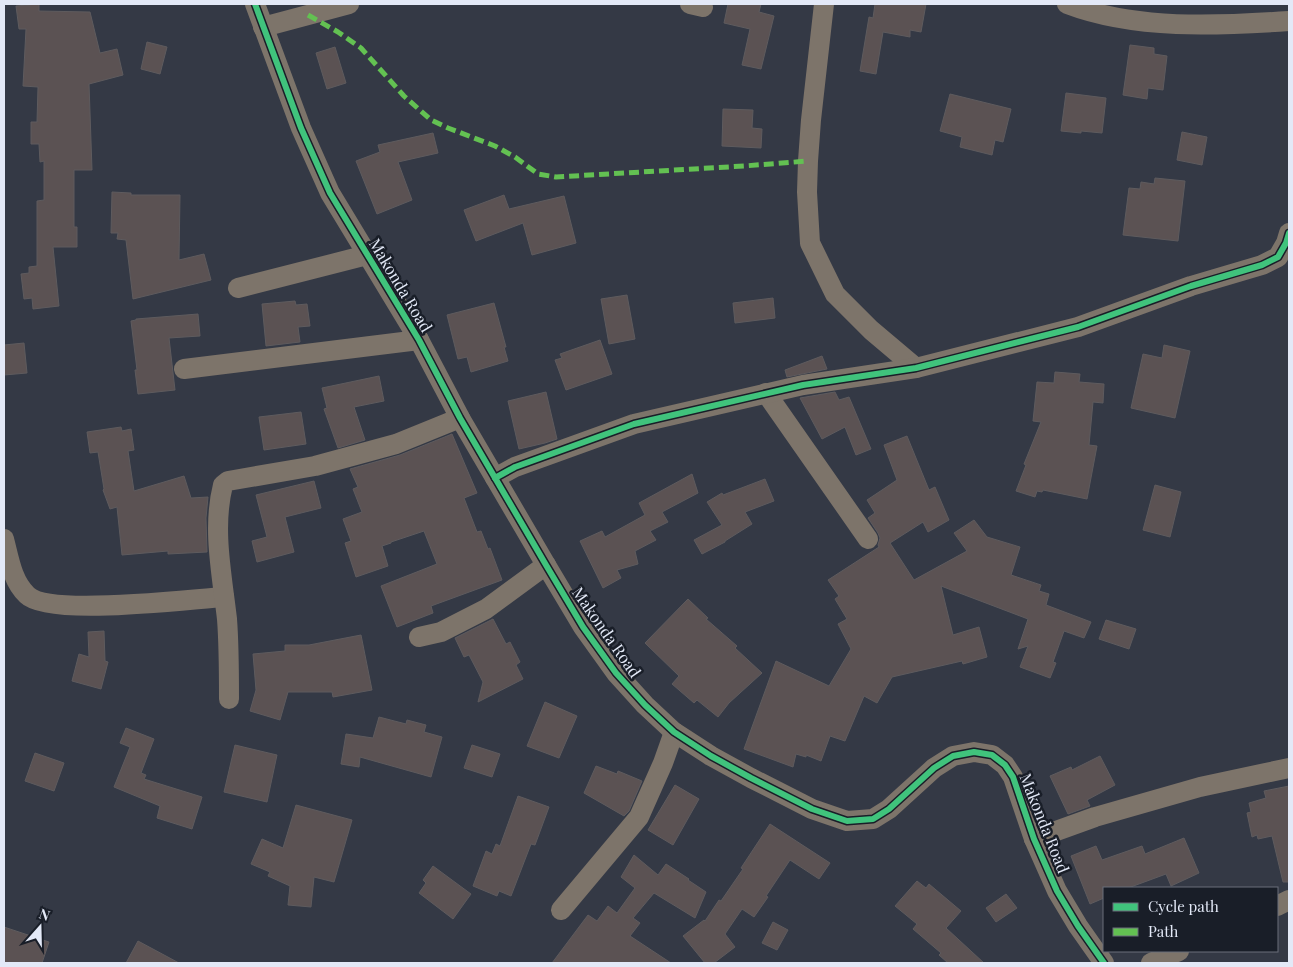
<svg xmlns="http://www.w3.org/2000/svg" width="1293" height="967" font-family="'Playfair Display',serif">
<rect width="100%" height="100%" fill="#343945"/>
<g fill="#5b5253" stroke="#5e5b5e">
<polygon points="39,4 39,11 90,12 100,53 117,49 123,75 89,84 92,170 74,170 74,227 77,227 77,247 53,247 59,306 33,309 32,298 24,299 21,274 29,273 29,267 37,266 37,201 44,200 44,161 40,162 39,144 31,144 31,122 37,122 38,87 23,86 26,29 19,29 16,6"/>
<polygon points="728,4 761,4 759,12 774,16 761,69 742,65 750,29 724,23"/>
<polygon points="875,4 926,4 921,32 910,30 910,37 883,32 876,74 860,71 869,17 873,18"/>
<polygon points="147,42 167,47 160,74 141,69"/>
<polygon points="1130,45 1154,48 1154,54 1167,56 1163,90 1148,88 1147,99 1123,95"/>
<polygon points="335,47 346,83 327,89 316,53"/>
<polygon points="1066,93 1106,98 1102,133 1081,131 1081,133 1061,131"/>
<polygon points="950,94 1011,109 1003,142 995,140 992,155 960,147 962,137 940,131"/>
<polygon points="723,109 753,110 752,128 762,129 761,148 722,146"/>
<polygon points="1182,132 1207,137 1202,165 1177,160"/>
<polygon points="433,133 438,153 398,162 412,200 377,214 356,161 380,152 378,145"/>
<polygon points="1155,178 1185,181 1178,241 1123,235 1129,188 1140,189 1141,182 1154,184"/>
<polygon points="112,192 131,193 131,195 180,195 179,260 204,254 211,280 133,299 126,240 117,239 118,233 111,233"/>
<polygon points="504,195 509,209 564,196 576,243 532,255 523,223 476,241 464,210"/>
<polygon points="627,295 635,339 609,344 601,299"/>
<polygon points="773,298 775,318 735,323 733,303"/>
<polygon points="295,301 296,305 307,304 310,326 298,327 300,342 266,346 262,304"/>
<polygon points="494,303 506,347 504,347 508,361 471,372 467,357 458,359 447,315"/>
<polygon points="198,314 200,336 169,338 175,390 138,394 135,370 137,370 131,321 136,320 136,319"/>
<polygon points="600,340 612,374 566,390 555,360 562,358 560,354"/>
<polygon points="24,343 27,373 4,375 4,345"/>
<polygon points="1164,345 1190,351 1175,418 1131,408 1143,354 1162,358"/>
<polygon points="822,356 827,369 787,377 785,370"/>
<polygon points="1055,372 1080,374 1079,382 1104,384 1103,403 1093,402 1089,445 1097,446 1087,499 1043,490 1042,492 1037,491 1035,497 1016,491 1026,465 1024,464 1041,422 1033,421 1037,382 1054,383"/>
<polygon points="379,376 384,401 354,407 365,440 338,448 324,409 327,408 322,388"/>
<polygon points="546,392 557,439 545,443 519,449 508,401"/>
<polygon points="835,392 839,400 849,397 871,449 856,455 845,427 822,439 800,398"/>
<polygon points="301,412 306,444 264,450 259,417"/>
<polygon points="121,427 122,431 131,429 134,450 128,451 134,491 184,476 191,498 208,497 206,518 207,552 168,554 168,551 122,555 117,507 110,509 103,490 104,489 98,452 90,453 87,432"/>
<polygon points="452,434 477,493 464,498 477,532 481,531 488,549 490,548 502,580 431,606 433,613 397,627 381,586 437,564 424,531 391,542 391,543 382,546 388,566 356,577 345,543 351,541 343,519 362,512 353,489 358,487 350,469 400,455"/>
<polygon points="907,436 929,490 935,487 949,520 928,532 923,522 890,543 914,580 967,551 954,533 974,520 987,537 1020,547 1011,575 1041,585 1039,591 1049,594 1046,605 1091,622 1084,638 1064,631 1053,662 1056,663 1050,678 1020,667 1028,646 1018,649 1028,619 941,586 953,635 979,627 987,657 963,664 962,661 892,677 877,703 864,696 845,741 830,736 821,761 806,755 806,757 796,754 793,767 744,749 776,661 829,686 851,649 838,624 847,619 835,599 839,596 828,580 879,547 878,545 880,538 878,533 868,518 875,513 867,500 897,480 884,445"/>
<polygon points="692,474 698,493 662,512 668,522 650,531 656,540 635,551 638,564 617,570 621,578 603,588 580,541 602,531 605,537 645,515 639,503"/>
<polygon points="765,479 774,501 745,512 752,524 725,541 725,542 702,554 694,540 722,525 707,502 722,493 723,495"/>
<polygon points="314,481 321,508 285,517 294,552 257,562 252,541 267,537 256,495"/>
<polygon points="1155,485 1181,492 1170,537 1143,530"/>
<polygon points="688,599 708,618 706,619 737,646 735,648 762,673 729,703 718,717 697,700 694,703 672,684 679,676 645,643"/>
<polygon points="493,619 506,644 510,642 520,662 516,665 523,679 478,702 483,682 469,655 464,657 455,638"/>
<polygon points="1106,620 1136,629 1129,649 1099,639"/>
<polygon points="104,631 105,661 108,662 101,689 72,681 79,654 89,657 88,632"/>
<polygon points="361,635 372,690 333,697 332,692 288,692 280,720 250,711 256,690 253,654 285,651 285,645 309,645"/>
<polygon points="545,702 577,716 559,758 527,746"/>
<polygon points="379,717 406,724 407,720 426,725 424,732 442,737 431,777 360,757 359,767 341,764 346,734 373,738"/>
<polygon points="126,728 154,739 141,773 146,775 144,779 202,797 192,829 157,818 160,806 114,787 130,747 120,743"/>
<polygon points="235,745 277,755 267,802 224,792"/>
<polygon points="472,745 500,754 492,777 464,768"/>
<polygon points="35,753 64,763 54,791 25,781"/>
<polygon points="1100,756 1115,785 1087,800 1090,806 1068,814 1050,776 1071,767 1072,770"/>
<polygon points="596,766 617,774 618,771 642,781 629,811 624,816 584,793"/>
<polygon points="675,785 699,799 673,845 648,830"/>
<polygon points="1289,786 1289,882 1283,882 1272,836 1258,839 1257,835 1252,837 1247,813 1251,812 1249,803 1266,798 1264,791"/>
<polygon points="518,796 549,807 535,845 531,844 511,896 499,891 497,896 473,886 486,851 492,854 496,844 500,846"/>
<polygon points="296,805 352,820 334,882 314,877 311,907 288,905 290,886 268,876 270,872 251,864 262,839 283,848"/>
<polygon points="770,824 830,863 819,879 790,860 766,896 768,897 754,917 742,909 725,934 735,947 714,963 705,963 683,936 704,920 705,921 719,900 721,901 743,869 741,868"/>
<polygon points="1184,838 1199,873 1171,886 1166,874 1128,888 1104,888 1104,898 1090,904 1071,856 1096,846 1102,860 1142,846 1145,854"/>
<polygon points="634,855 658,875 666,864 689,879 688,880 706,892 695,918 654,893 633,918 640,923 630,936 671,963 552,963 588,915 597,921 608,906 617,913 635,888 621,877"/>
<polygon points="433,866 471,894 453,919 419,893 426,883 423,880"/>
<polygon points="917,881 926,888 929,884 961,911 946,928 984,963 948,963 939,955 941,953 913,929 917,924 895,906"/>
<polygon points="1006,894 1017,908 996,922 986,908"/>
<polygon points="773,922 788,930 777,950 762,943"/>
<polygon points="4,927 49,942 42,963 4,963"/>
<polygon points="138,941 179,963 126,963"/>
</g>
<g fill="none" stroke-linecap="round" stroke-linejoin="round">
<g stroke="#7d746a" stroke-width="20">
<polyline points="255,4 301,128 330,193 419,340 460,418 546,565 583,627 616,673 645,705 674,732 711,756 751,778 812,809 847,821 873,819 889,809 934,768 953,756 974,752 992,755 1005,765 1013,777 1034,839 1057,891 1078,926 1104,963"/>
<polyline points="690,4 703,7"/>
<polyline points="824,4 811,120 808,161 807,192 810,243 835,294 871,330 916,368"/>
<path d="M1067,4C1135,30 1217,26 1289,21"/>
<polyline points="263,27 349,4"/>
<polyline points="238,288 367,255"/>
<polyline points="184,369 419,340"/>
<polyline points="766,393 868,539"/>
<polyline points="495,478 515,467 634,424 803,385 916,368 1078,327 1191,286 1262,265 1278,257 1286,243 1289,233"/>
<path d="M4,539C9,558 12,581 27,595C49,617 190,599 224,597"/>
<polyline points="419,637 441,632 486,609 546,565"/>
<path d="M229,699C229,673 229,645 227,619C222,575 212,528 223,485L228,481L315,466L396,444L460,418"/>
<polyline points="1034,839 1095,817 1200,787 1289,768"/>
<polyline points="1277,906 1289,900"/>
<polyline points="561,910 639,817 663,763 674,732"/>
<polyline points="1151,963 1179,951"/>
</g>
<polyline stroke="#63c152" stroke-width="5" stroke-dasharray="10 5" stroke-linecap="butt" points="308,15 338,32 361,48 404,96 431,120 448,128 495,146 515,157 538,174 556,177 744,166 808,161"/>
<g stroke="#191e28" stroke-width="9">
<g id="cycleway">
<polyline points="255,4 301,128 330,193 419,340 460,418 546,565 583,627 616,673 645,705 674,732 711,756 751,778 812,809 847,821 873,819 889,809 934,768 953,756 974,752 992,755 1005,765 1013,777 1034,839 1057,891 1078,926 1104,963"/>
<polyline points="495,478 515,467 634,424 803,385 916,368 1078,327 1191,286 1262,265 1278,257 1286,243 1289,233"/>
</g>
</g>
<use href="#cycleway" stroke="#40c37c" stroke-width="6"/>
</g>
<g text-anchor="middle" dominant-baseline="central" stroke-width="5" stroke-linejoin="round" paint-order="stroke">
<g font-size="16" fill="#e3e9f7" stroke="#191e28">
<text transform="translate(401 285) rotate(59)">Makonda Road</text>
<text transform="translate(607 632) rotate(55)">Makonda Road</text>
<text transform="translate(1045 823) rotate(68)">Makonda Road</text>
</g>
</g>
<rect width="1293" height="967" fill="none" stroke="#e3e9f7" stroke-width="10"/>
<rect x="1103" y="887" width="175" height="65" fill="#191e28" stroke="#6a6f7b"/>
<rect x="1113" y="903" width="25" height="8" fill="#40c37c" stroke="#6a6f7b"/>
<text x="1148" y="912" font-size="15" fill="#e3e9f7">Cycle path</text>
<rect x="1113" y="928" width="25" height="8" fill="#63c152" stroke="#6a6f7b"/>
<text x="1148" y="937" font-size="15" fill="#e3e9f7">Path</text>
<g transform="translate(40 927) rotate(20)" stroke="#191e28" stroke-width="4" paint-order="stroke">
<path d="M0-4L9 19L0 12L-9 19Z" fill="#e3e9f7"/>
<text y="-8" font-size="14" font-weight="bold" text-anchor="middle" fill="#e3e9f7">N</text>
</g>
</svg>
